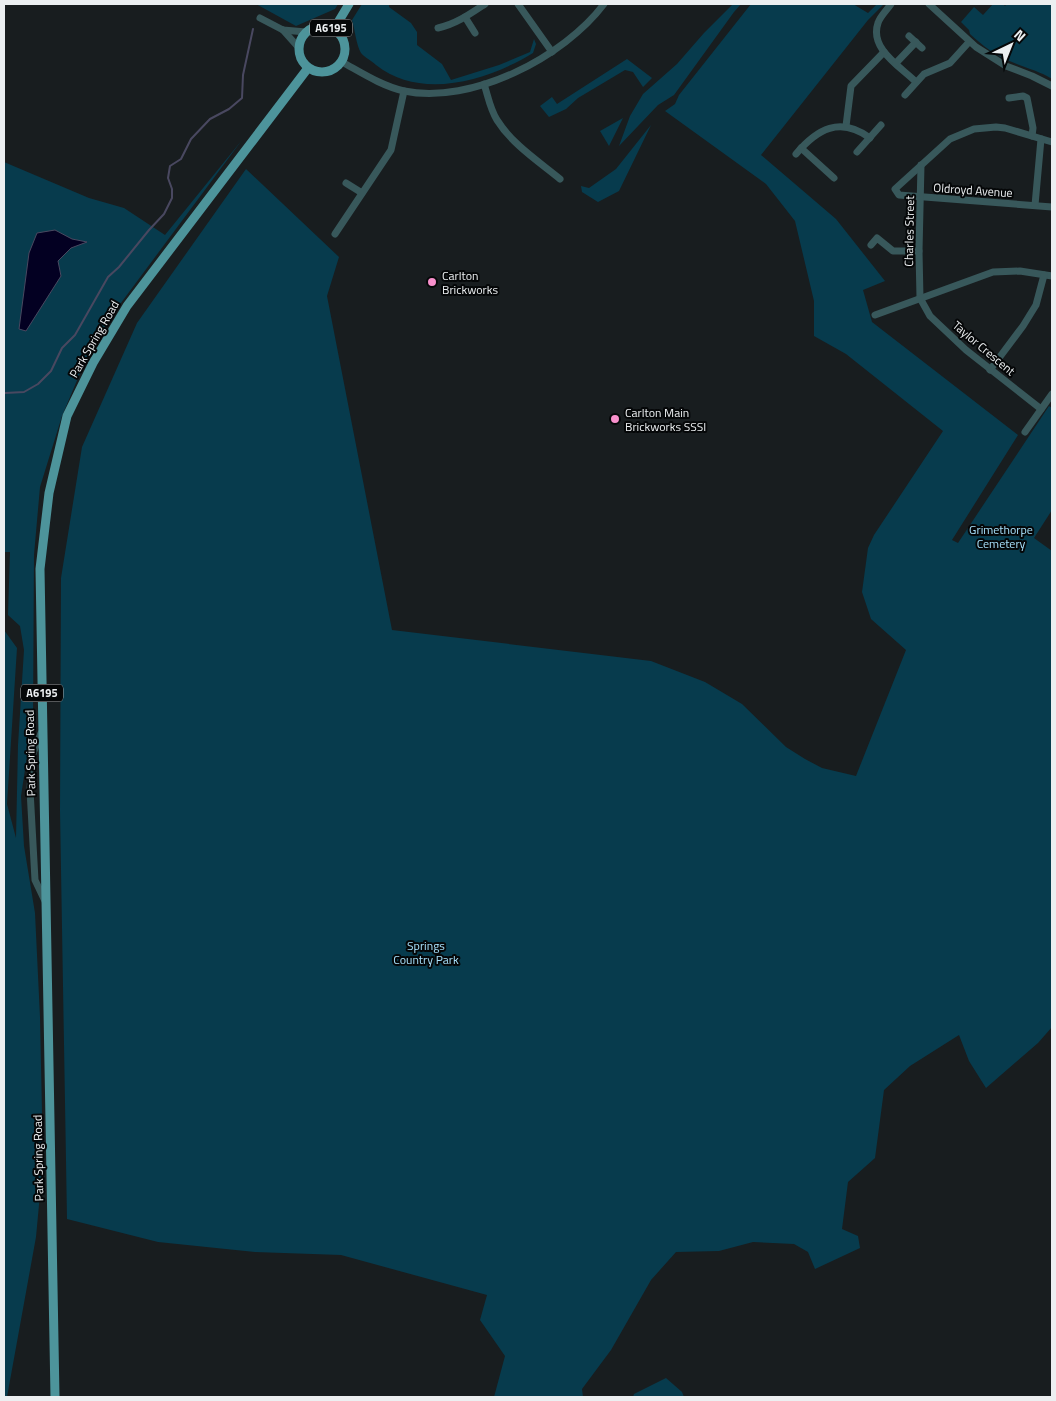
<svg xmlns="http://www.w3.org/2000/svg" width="1056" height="1401" font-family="'Titillium Web',sans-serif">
<rect width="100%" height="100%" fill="#181d1f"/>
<g fill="#073b4d">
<polygon points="256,4 338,4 335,9 296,26"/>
<path d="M362,4H389V7L411,23L417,32V45L442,64L451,80L499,65L530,52L534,39L536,44L533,53C489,80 421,101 376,65C372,61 364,57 361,53C356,44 355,30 352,20Z"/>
<polygon points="733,4 741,4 734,12 674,95 658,105 619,146 630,116 643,94 677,64 704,33"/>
<polygon points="751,4 853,4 868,13 877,4 884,4 868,20 761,155 836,219 885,281 863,290 872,322 1018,435 952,540 958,543 1049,406 1052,408 1052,510 1034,538 1052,551 1052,1027 1038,1043 986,1088 969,1061 959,1035 910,1066 884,1090 875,1158 848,1182 842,1229 858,1236 860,1248 815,1269 808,1252 794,1244 753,1242 719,1251 676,1252 651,1280 611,1350 582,1389 583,1397 494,1397 505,1356 480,1320 487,1295 341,1255 255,1252 158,1242 67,1219 60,811 61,578 82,447 137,323 246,169 339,257 327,296 392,630 651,661 705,682 742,704 786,747 805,759 822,768 856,776 906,650 871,619 862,592 868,548 874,535 943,431 846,354 814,336 814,301 795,221 766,184 665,111 675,104 679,95"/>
<path d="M993,4H1003L1005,6L1007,4H1052V79C1040,71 1026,68 1012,62C997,57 982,45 970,34L969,30L961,22L974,7L983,15Z"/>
<polygon points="627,59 652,78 643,87 633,72 625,70 578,98 566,109 549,117 540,106 552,97 557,104"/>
<polygon points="623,118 609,146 600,131"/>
<polygon points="651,125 619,191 598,202 582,192 581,186 589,188 616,169"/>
<polygon points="242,140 112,315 86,359 62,416 40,487 34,555 33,717 21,796 24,846 35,913 40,1017 43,1162 36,1237 7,1397 4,1397 4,630 17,648 7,804 16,838 18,745 24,650 20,626 8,615 10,552 4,552 4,162 89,198 124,208 165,235"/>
<polygon points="666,1378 682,1392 684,1397 633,1397 634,1394"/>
</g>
<polygon fill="#030022" stroke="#494860" points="55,230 72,239 87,242 71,248 58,261 61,276 26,331 19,329 29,253 37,233"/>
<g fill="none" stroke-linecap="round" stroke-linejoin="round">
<polyline stroke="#494860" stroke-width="2" points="5,393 24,392 38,384 51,371 62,348 75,335 108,277 119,267 149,230 164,214 172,198 172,189 168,178 170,166 181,159 191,139 210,119 229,109 242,98 243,75 253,29"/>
<g stroke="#38585b" stroke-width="7">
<polyline points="518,4 552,52"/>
<path d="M891,4C887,10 880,16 878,23C869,49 901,67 916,82"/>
<polyline points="929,4 976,47 1006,66 1032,76 1052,86"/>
<polyline points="465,17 475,33"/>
<polyline points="260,18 283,30 306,32"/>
<path d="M438,28C456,24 470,14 485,4"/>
<polyline points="283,30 299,48"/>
<polyline points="909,36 922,48"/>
<path d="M342,62C362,73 382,86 404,91C472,105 564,57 604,4"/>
<polyline points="896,63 916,42"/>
<path d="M484,84C488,96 490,109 497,120C512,144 538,161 560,179"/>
<polyline points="905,95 924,74 950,63 969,42"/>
<polyline points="1009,98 1023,96 1027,98 1033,128 1032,136"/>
<polyline points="846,126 851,86 884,52"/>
<polyline points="1052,142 1005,128 996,127 974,129 950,139 895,189 899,195 1052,207"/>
<polyline points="801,148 834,178"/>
<polyline points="857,152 881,125"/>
<path d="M796,154C817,129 840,116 870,138"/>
<polyline points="921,165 919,251 920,298 930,316 966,350 1041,409"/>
<polyline points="346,183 362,193"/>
<polyline points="1035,205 1041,139"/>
<polyline points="335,234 391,150 404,91"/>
<polyline points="871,245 877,238 893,251 919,251"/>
<polyline points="875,315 993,272 1020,271 1052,276"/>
<polyline points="990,370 1023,326 1036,305 1044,275"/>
<polyline points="1025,432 1052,394"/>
<polyline points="41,733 32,756 30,790 35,880 45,901"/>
</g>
<g stroke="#4d949b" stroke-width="9">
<circle cx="322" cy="49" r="23"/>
<polyline points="334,29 349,4"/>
<polyline points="55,1397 40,569 49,493 67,416 93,363 127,306 308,68"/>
</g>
</g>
<g fill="#f890cc" stroke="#050708" stroke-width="2">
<circle cx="432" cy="282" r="5"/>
<circle cx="615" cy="419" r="5"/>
</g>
<g text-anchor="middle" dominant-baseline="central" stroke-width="4" stroke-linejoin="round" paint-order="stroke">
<g fill="#050708" stroke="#a7a9ab" stroke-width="1">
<rect x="310" y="19.5" width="42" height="17" rx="4"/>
<rect x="21" y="684.5" width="42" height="17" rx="4"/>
</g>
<g font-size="11" font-weight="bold" fill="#eceff1">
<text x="331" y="28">A6195</text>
<text x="42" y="693">A6195</text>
</g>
<g font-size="12" fill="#eceff1" stroke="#050708">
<text transform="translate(973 190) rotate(4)">Oldroyd Avenue</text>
<text transform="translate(909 231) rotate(-89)">Charles Street</text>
<text transform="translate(94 339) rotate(-60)">Park Spring Road</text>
<text transform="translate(984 348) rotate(40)">Taylor Crescent</text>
<text transform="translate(30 753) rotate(-91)">Park Spring Road</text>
<text transform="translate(38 1158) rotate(-91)">Park Spring Road</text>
</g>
<g font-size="12" fill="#eceff1" stroke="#050708" text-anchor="start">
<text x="442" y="275">Carlton<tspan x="442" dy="14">Brickworks</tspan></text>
<text x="625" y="412">Carlton Main<tspan x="625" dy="14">Brickworks SSSI</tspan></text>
</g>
<g font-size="12" fill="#a7e0fb" stroke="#050708">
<text x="1001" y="529">Grimethorpe<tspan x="1001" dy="14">Cemetery</tspan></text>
<text x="426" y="945">Springs<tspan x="426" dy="14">Country Park</tspan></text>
</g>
</g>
<rect width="1056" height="1401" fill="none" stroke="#eceff1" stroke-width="10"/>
<g transform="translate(1011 45) rotate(43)" stroke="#050708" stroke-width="4" paint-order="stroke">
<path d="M0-4L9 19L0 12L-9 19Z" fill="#eceff1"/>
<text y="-8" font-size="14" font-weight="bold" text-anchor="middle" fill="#eceff1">N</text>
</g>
</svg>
